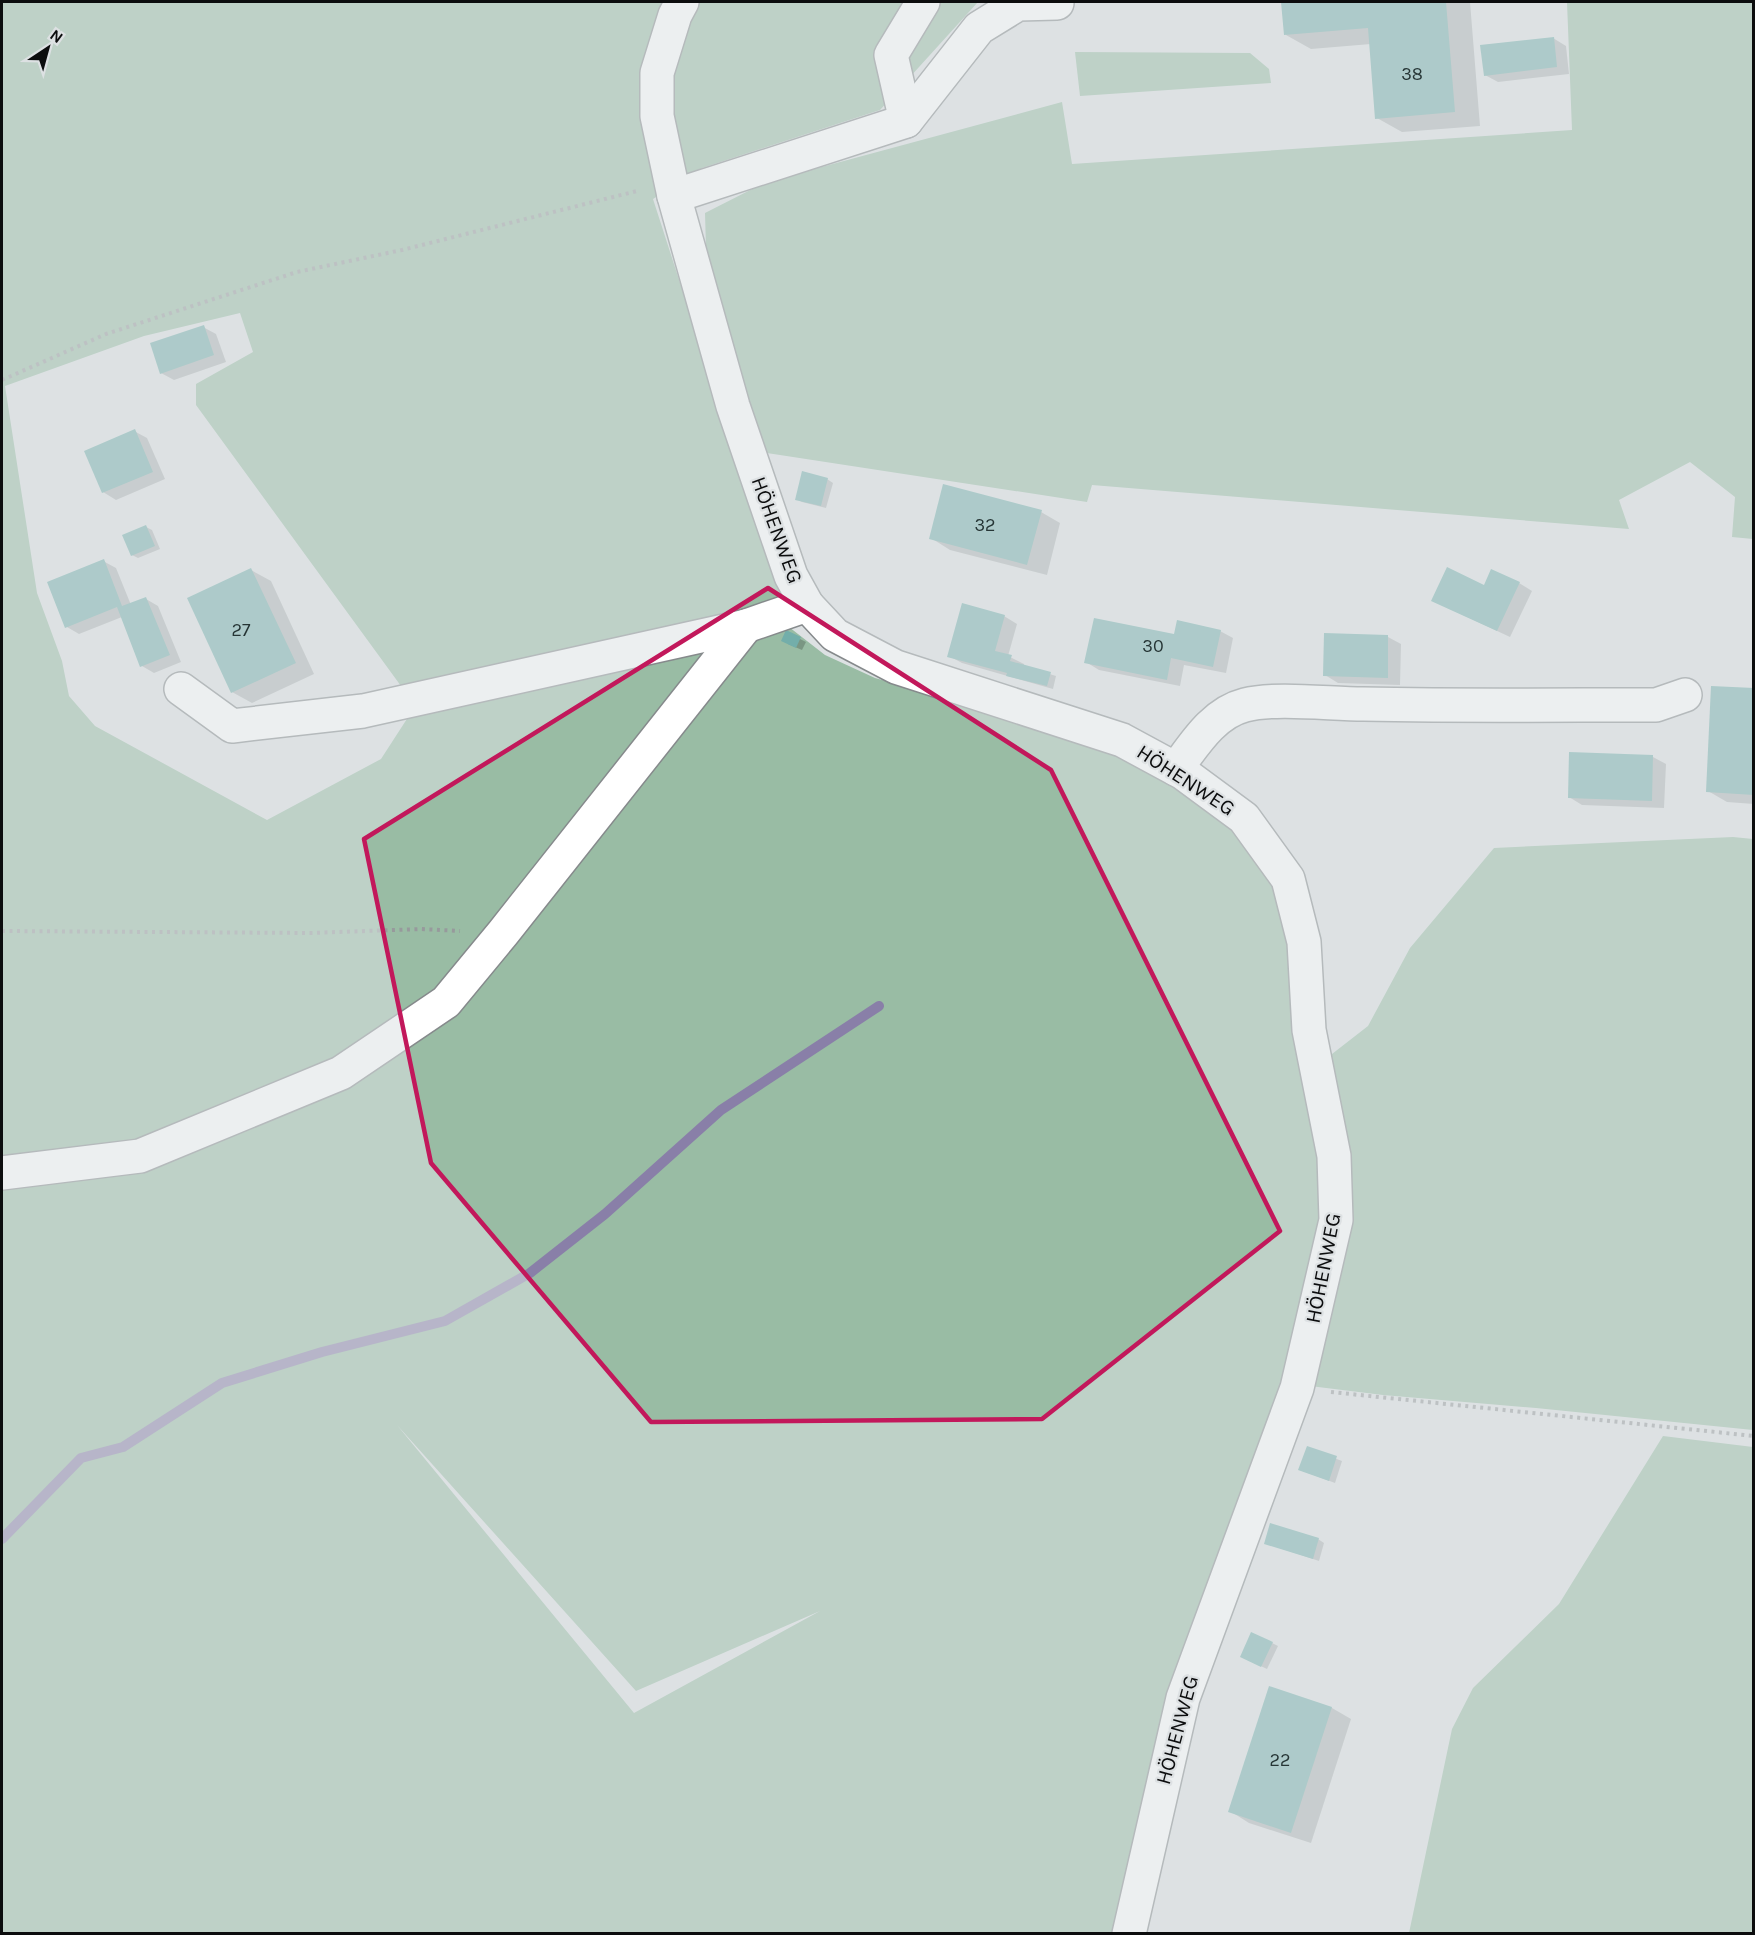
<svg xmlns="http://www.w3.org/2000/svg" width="1755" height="1935" font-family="Karla,sans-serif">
<rect width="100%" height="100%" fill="#dde1e3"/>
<g fill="#99bca4" fill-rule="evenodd">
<path d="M2,2H978L880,110L702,168L653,199L720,407L787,598L780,605L409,697L196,405V384L253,352L240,313L144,336L5,386L37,593L62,661L69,696L95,726L267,820L381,759L414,708L746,633L789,627L825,655L875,678L1046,725L1125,754L1225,821L1281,888L1324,1166V1211L1285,1384L1185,1646L1152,1756L1114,1933L2,1934ZM397,1425L636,1691L820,1611L634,1713Z"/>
<polygon points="1567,2 1753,2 1753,539 1732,537 1735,497 1690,462 1619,500 1629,529 1092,485 1087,502 761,452 742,396 706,248 705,213 766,182 1062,102 1072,164 1572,130"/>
<polygon points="1075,52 1250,53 1269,69 1271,83 1080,96"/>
<polygon points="1733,837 1753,839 1753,1430 1536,1408 1383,1395 1310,1386 1338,1277 1323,1061 1368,1026 1410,948 1494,848"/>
<polygon points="1663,1436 1753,1447 1753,1933 1409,1933 1452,1729 1473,1688 1559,1604"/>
</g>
<g fill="#0003">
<polygon points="1282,2 1470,2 1480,126 1402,132 1377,118 1371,44 1311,49 1286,35"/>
<polygon points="1553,38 1566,46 1569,74 1498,82 1485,75"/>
<polygon points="203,327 216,334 226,362 174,380 161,373"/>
<polygon points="134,431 147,438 165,479 116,500 103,492"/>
<polygon points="827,479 833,483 826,508 802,502 797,499"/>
<polygon points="1041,512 1060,523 1047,575 950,550 931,538"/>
<polygon points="146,527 152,530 160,549 138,558 132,555"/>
<polygon points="103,561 116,568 131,605 146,599 158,606 181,662 154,673 142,666 122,617 79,634 67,627"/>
<polygon points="251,570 271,581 314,674 252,703 232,692"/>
<polygon points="1519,583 1532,591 1510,637 1446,607 1485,587"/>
<polygon points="1004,616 1017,624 1008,656 1024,664 1024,666 1056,676 1053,689 962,663 949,656"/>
<polygon points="1220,631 1233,638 1226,673 1184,665 1180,686 1099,670 1086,662"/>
<polygon points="1388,637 1401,644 1400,685 1338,683 1325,675"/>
<polygon points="800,639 806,642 802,650 788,644"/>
<polygon points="1754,690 1754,804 1727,802 1708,791"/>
<polygon points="1571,754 1653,757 1666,764 1664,808 1582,805 1569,797"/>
<polygon points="1308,1448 1342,1461 1335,1483 1300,1470"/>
<polygon points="1318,1539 1324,1543 1319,1561 1265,1543"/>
<polygon points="1272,1643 1278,1646 1267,1669 1248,1660"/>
<polygon points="1270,1688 1332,1708 1351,1719 1311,1843 1249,1823 1230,1811"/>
</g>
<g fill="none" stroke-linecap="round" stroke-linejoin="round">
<polyline stroke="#897fa8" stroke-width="10" points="2,1539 81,1458 123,1447 222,1383 322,1352 445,1321 530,1273 605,1214 721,1110 879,1006"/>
</g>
<g fill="#73aeaa">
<polygon points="1281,2 1446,2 1455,112 1375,119 1368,28 1284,35"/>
<polygon points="1554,37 1557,67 1484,76 1480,45"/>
<polygon points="204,325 214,355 160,374 150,343"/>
<polygon points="135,429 153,472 102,493 84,451"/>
<polygon points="802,471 828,478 821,506 795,500"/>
<polygon points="943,484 1042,510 1027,565 929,539"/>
<polygon points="146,525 155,546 131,556 122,535"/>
<polygon points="104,559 122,606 146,597 170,655 140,667 117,607 65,628 47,582"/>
<polygon points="1447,567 1484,585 1491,569 1520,582 1497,631 1431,601"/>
<polygon points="251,568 296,663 231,693 187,598"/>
<polygon points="962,603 1005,615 995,651 1012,655 1010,661 1051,672 1047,686 1006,676 1007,673 947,657"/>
<polygon points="1094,618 1174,634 1177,620 1221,630 1213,667 1171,658 1167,680 1084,663"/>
<polygon points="786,630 801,637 796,648 781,641"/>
<polygon points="1324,633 1388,635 1388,678 1323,676"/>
<polygon points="1711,686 1754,688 1754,795 1706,792"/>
<polygon points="1569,752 1653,755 1652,801 1568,798"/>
<polygon points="1307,1446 1337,1456 1329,1481 1298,1470"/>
<polygon points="1270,1523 1319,1538 1313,1559 1264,1544"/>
<polygon points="1251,1632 1273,1642 1261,1667 1240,1657"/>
<polygon points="1269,1686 1332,1707 1291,1833 1228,1812"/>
</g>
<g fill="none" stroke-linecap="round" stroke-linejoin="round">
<g stroke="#868a8c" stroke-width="36">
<g id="minor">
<polyline points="682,2 675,15 657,73 657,116 674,196 733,406 791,576 807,605 835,635 896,667 1122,740 1183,773 1244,818 1288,879 1304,942 1309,1030 1334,1156 1336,1220 1297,1388 1183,1698 1129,1934"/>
<polyline points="906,121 891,55 923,2"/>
<polyline points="674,196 906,121 979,28 1018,4 1057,3"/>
<polyline points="181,689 232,726 363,711 746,626 807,605"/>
<path d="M1176,769C1194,745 1213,713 1245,705C1276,697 1330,704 1363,704C1461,706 1559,705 1656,705L1685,695"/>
<polyline points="2,1173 140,1156 341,1073 446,1002 503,933 746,626"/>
</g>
</g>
<g stroke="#979a9c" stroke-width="4" stroke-dasharray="3 4.5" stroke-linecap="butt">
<polyline points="2,380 106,334 297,272 402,250 637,191"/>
<polyline points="2,931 310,933 421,929 460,931"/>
<polyline points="1331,1392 1754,1436"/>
</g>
<use href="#minor" stroke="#fff" stroke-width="33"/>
</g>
<path d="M0 0H1755V1935H0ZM768,588L1051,770L1280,1231L1042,1419L651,1422L431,1163L364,839Z" fill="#dde1e3" fill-opacity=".55" fill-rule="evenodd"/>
<path fill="none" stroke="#c2185b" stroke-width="4.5" stroke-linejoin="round" d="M768,588L1051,770L1280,1231L1042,1419L651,1422L431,1163L364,839Z"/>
<g text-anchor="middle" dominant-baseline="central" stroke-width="4.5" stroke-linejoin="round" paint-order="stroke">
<g font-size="18" fill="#263535">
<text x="1412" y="74">38</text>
<text x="985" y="525">32</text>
<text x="241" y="630">27</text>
<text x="1153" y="646">30</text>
<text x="1280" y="1760">22</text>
</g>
<g font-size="21" fill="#0c0d0e" stroke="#dde1e3">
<text transform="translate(777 530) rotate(70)">HÖHENWEG</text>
<text transform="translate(1186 780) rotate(33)">HÖHENWEG</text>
<text transform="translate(1323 1268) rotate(-79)">HÖHENWEG</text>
<text transform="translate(1177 1730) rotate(-75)">HÖHENWEG</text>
</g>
</g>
<rect width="1755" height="1935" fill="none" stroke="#0c0d0e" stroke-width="6"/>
<g transform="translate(48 48) rotate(36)" stroke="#dde1e3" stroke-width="4.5" paint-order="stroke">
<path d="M0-4.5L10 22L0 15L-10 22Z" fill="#0c0d0e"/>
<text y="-9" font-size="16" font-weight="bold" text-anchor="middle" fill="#0c0d0e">N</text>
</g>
</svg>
